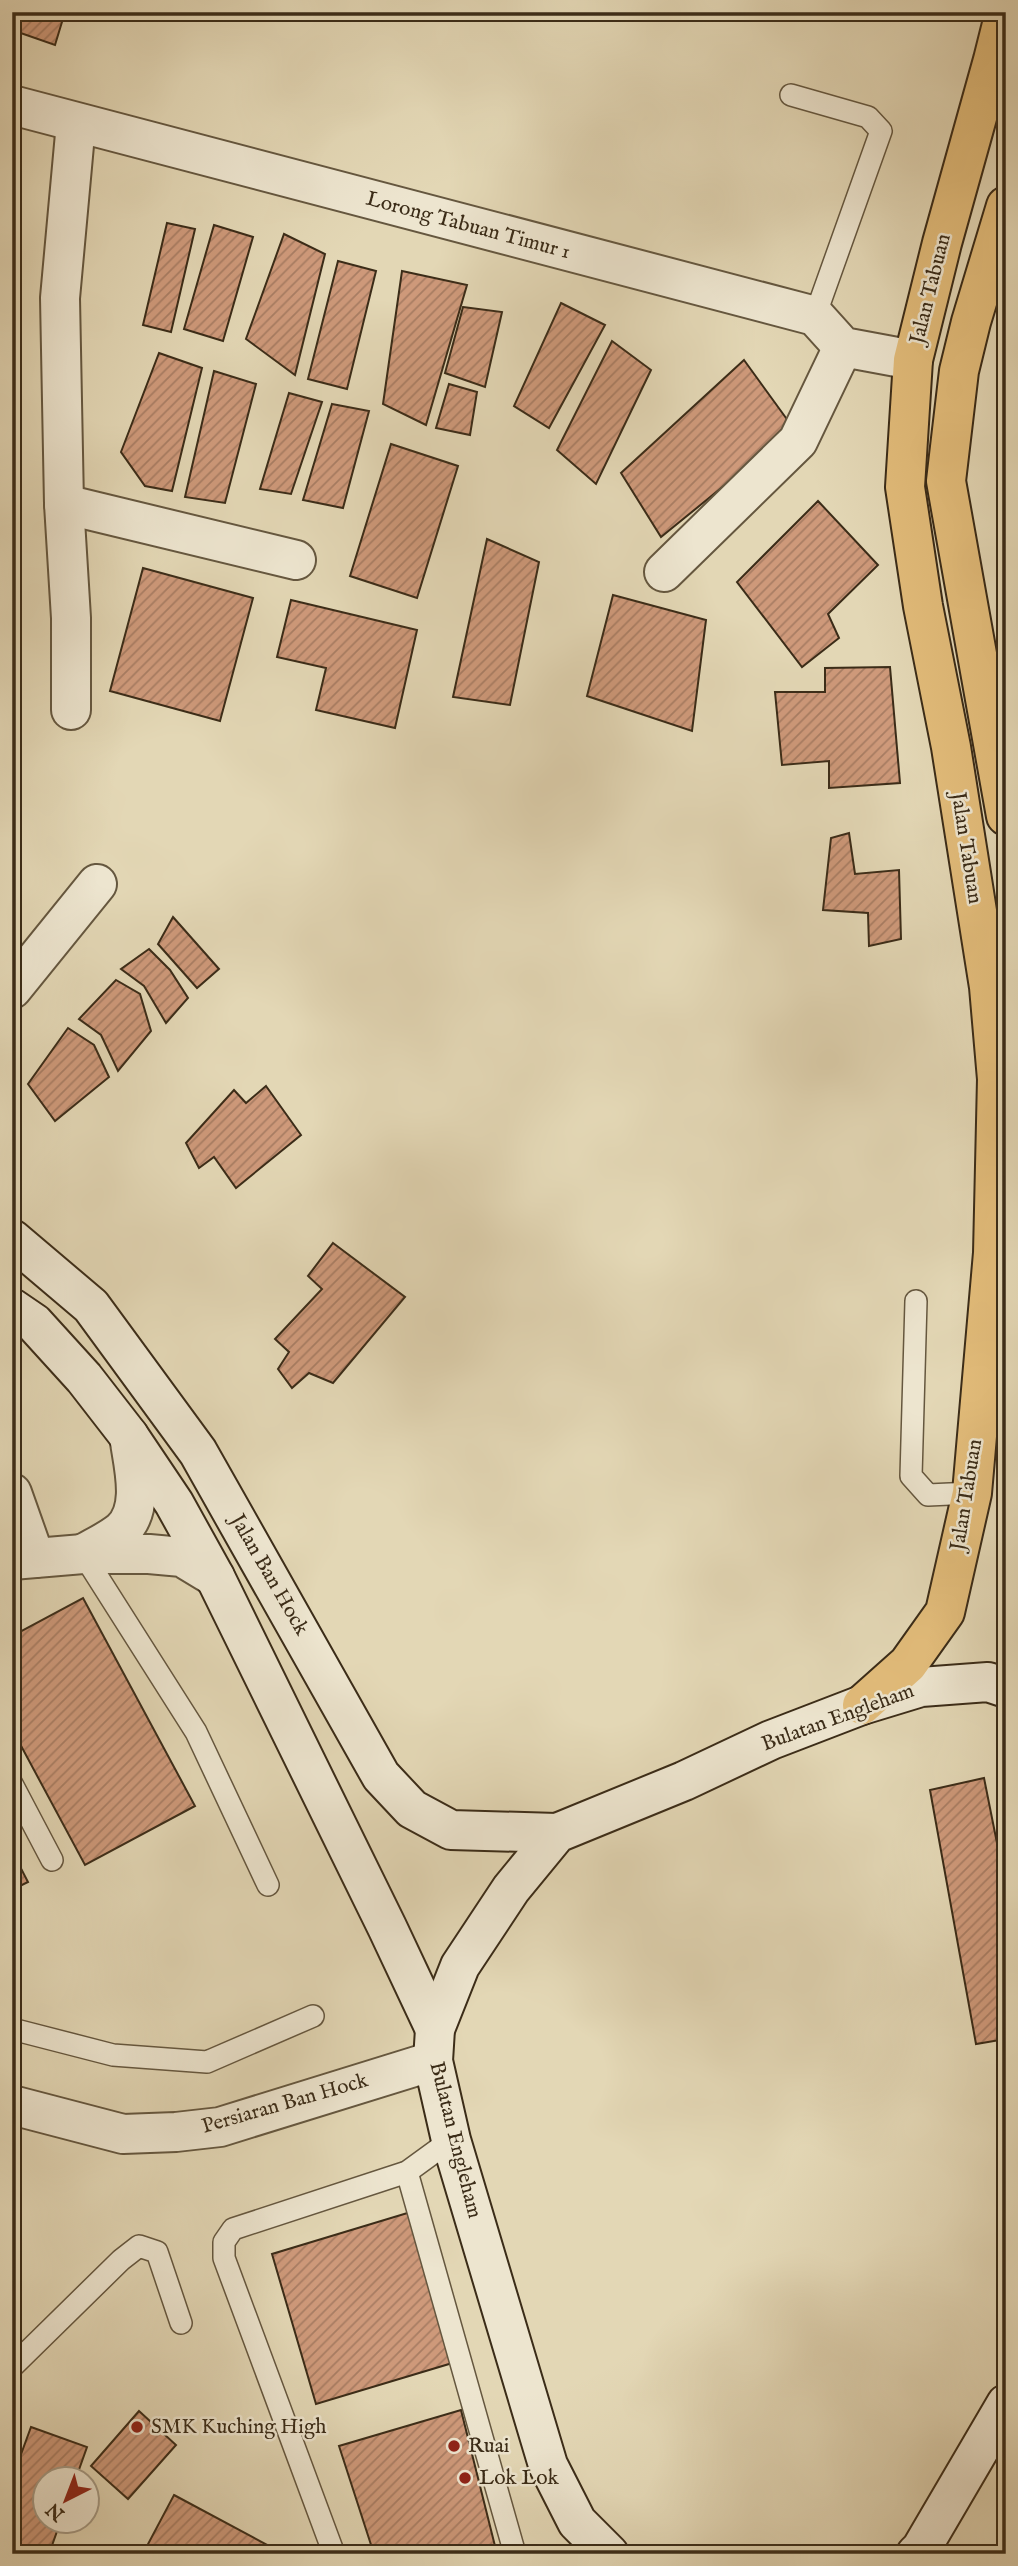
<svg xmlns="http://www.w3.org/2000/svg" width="1018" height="2566" font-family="'IM FELL English',serif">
<defs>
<pattern id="building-hatch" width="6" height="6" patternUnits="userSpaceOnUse" patternTransform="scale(1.75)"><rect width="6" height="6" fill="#ce997a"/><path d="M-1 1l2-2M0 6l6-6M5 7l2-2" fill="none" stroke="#a87d63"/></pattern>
</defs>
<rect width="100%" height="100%" fill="#e3d7b5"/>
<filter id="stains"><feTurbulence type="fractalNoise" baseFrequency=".00286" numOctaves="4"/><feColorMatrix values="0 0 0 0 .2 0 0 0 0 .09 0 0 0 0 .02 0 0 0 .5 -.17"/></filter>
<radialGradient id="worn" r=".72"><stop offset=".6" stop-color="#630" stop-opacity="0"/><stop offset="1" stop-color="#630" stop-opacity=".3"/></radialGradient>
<g fill="url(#building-hatch)" stroke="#3b2c18" stroke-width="2">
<polygon points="12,12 65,12 55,45 12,30"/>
<polygon points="167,223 195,229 171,332 143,325"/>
<polygon points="214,225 253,237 223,341 184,329"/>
<polygon points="284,234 325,254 295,375 246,339"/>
<polygon points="338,261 376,271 347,389 308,379"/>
<polygon points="402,271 467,285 426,425 383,404"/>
<polygon points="561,303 605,325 549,428 514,406"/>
<polygon points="463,307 502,312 485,387 445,373"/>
<polygon points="612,341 651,370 596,484 557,450"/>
<polygon points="159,353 202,368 172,491 145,486 121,452"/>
<polygon points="744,360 794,429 661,537 621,473"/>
<polygon points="214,371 256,384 225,503 185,497"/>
<polygon points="449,384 477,392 470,435 436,428"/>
<polygon points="289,393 322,402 291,494 260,489"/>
<polygon points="332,404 369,411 343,508 303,500"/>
<polygon points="391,444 458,466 417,598 350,576"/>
<polygon points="818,501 878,565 828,614 839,638 802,667 737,582"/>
<polygon points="487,539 539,562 510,705 453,697"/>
<polygon points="143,568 253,598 220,721 110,691"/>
<polygon points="613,595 706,620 692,731 587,696"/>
<polygon points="291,600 417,630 395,728 316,710 326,668 277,657"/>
<polygon points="890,667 900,783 829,788 829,761 782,765 775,692 825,692 825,668"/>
<polygon points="849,833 855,874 899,870 901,939 869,946 868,913 823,910 831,838"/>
<polygon points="173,917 219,969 197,988 158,944"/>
<polygon points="149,949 170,970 188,998 166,1023 144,986 121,969"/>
<polygon points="116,980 140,994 151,1031 118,1071 101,1035 79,1019"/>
<polygon points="68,1028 94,1045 109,1077 55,1121 28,1084"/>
<polygon points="266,1086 301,1135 236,1188 214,1157 199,1168 186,1143 234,1090 246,1103"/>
<polygon points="333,1243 405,1297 333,1383 309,1373 292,1388 278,1369 289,1352 275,1339 322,1289 308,1276"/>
<polygon points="83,1598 195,1806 85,1865 12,1729 12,1636"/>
<polygon points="984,1778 1006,1888 1006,2039 976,2044 930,1790"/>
<polygon points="12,1851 28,1882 12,1890"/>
<polygon points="414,2211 459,2361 316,2404 272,2254"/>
<polygon points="461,2410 497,2554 374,2554 339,2446"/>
<polygon points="139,2411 176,2445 128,2499 91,2466"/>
<polygon points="31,2427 87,2447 76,2478 46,2478 46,2520 61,2520 49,2554 12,2554 12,2479"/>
<polygon points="174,2495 284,2554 162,2554 147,2546"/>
</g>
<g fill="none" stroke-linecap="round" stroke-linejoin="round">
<g stroke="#65573f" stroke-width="24">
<g id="service">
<polyline points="791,95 868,117 881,131 815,316"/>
<polyline points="916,1301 911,1476 928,1495 972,1493"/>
<polyline points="83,1554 196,1732 268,1885"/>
<polyline points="12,1784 52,1860"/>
<polyline points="12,2029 113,2055 207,2062 313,2016"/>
<polyline points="407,2172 515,2554"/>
<polyline points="12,2367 121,2260 139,2246 157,2252 181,2323"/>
<polyline points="334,2554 224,2258 224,2242 233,2229 407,2172 451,2140"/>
</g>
</g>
<g stroke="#65573f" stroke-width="42">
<g id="minor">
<polyline points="12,105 815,316 843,347 913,360"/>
<polyline points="64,504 296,560"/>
<polyline points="664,572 798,441 843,347"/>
<polyline points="71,710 71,618 64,504 60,298 76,123"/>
<polyline points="12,989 97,884"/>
<polyline points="12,1493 35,1558"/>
<path d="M83,1554C95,1547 110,1540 121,1531C146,1509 133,1465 129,1436"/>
<polyline points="12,1560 83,1554 149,1554 182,1557 215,1577"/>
<polyline points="12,2105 123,2134 176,2132 220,2127 433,2061"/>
</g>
</g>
<g stroke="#3b2c18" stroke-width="42">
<g id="secondary">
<polyline points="12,1239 91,1306 198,1452 381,1776 412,1809 451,1830 557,1833"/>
<polyline points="12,1308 34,1323 84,1378 129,1436 174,1503 215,1577 387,1927 435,2029"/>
<polyline points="609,2554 577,2522 548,2465 451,2140 433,2061 435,2029 460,1966 511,1889 557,1833 684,1781 771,1740 862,1705 921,1687 988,1682 1006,1688"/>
<polyline points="916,2554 921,2549 1006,2404"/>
</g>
</g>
<g stroke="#3b2c18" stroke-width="42">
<g id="primary">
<polyline points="1006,206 971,322 959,371 946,481 1006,816"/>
<polyline points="862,1705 908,1664 945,1612 972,1493 993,1253 997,1079 989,987 951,747 923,606 905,487 913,360 942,243 993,60 1005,12"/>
</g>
</g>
<use href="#service" stroke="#ede5cf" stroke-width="21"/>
<use href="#minor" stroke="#ede5cf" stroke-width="38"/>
<use href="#secondary" stroke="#ede5cf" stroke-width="38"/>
<use href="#primary" stroke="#e2bc7a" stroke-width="38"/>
</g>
<g fill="#8f2418" stroke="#ede5cf" stroke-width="2.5">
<circle cx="137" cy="2427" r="7"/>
<circle cx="454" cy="2446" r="7"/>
<circle cx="465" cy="2478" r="7"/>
</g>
<g text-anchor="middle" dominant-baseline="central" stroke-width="5" stroke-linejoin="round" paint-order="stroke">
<g font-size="21" fill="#3b2c18" stroke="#ede5cf">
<text transform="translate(468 226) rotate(15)">Lorong Tabuan Timur 1</text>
<text transform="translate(931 289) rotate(-76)">Jalan Tabuan</text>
<text transform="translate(966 848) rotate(81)">Jalan Tabuan</text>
<text transform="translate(967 1495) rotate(-81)">Jalan Tabuan</text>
<text transform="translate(269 1575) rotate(60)">Jalan Ban Hock</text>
<text transform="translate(838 1718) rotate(-20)">Bulatan Engleham</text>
<text transform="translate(285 2104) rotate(-16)">Persiaran Ban Hock</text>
<text transform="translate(455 2140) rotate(76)">Bulatan Engleham</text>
</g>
<g font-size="21" fill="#3b2c18" stroke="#ede5cf" text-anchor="start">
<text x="151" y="2427">SMK Kuching High</text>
<text x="468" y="2446">Ruai</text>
<text x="479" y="2478">Lok Lok</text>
</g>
</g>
<rect width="1018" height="2566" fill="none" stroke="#e3d7b5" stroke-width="42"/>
<rect x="14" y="14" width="990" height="2538" fill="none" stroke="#3b2c18" stroke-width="3.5"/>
<rect x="21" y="21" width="976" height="2524" fill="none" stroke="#3b2c18" stroke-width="2"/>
<g transform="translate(66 2500) rotate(222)"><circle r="33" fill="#ede5cf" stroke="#a69b86" stroke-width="2"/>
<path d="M0-5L12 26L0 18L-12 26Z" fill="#8f2418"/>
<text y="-10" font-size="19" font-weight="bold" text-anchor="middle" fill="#3b2c18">N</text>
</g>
<rect width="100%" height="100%" filter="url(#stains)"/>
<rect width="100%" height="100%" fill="url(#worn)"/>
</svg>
